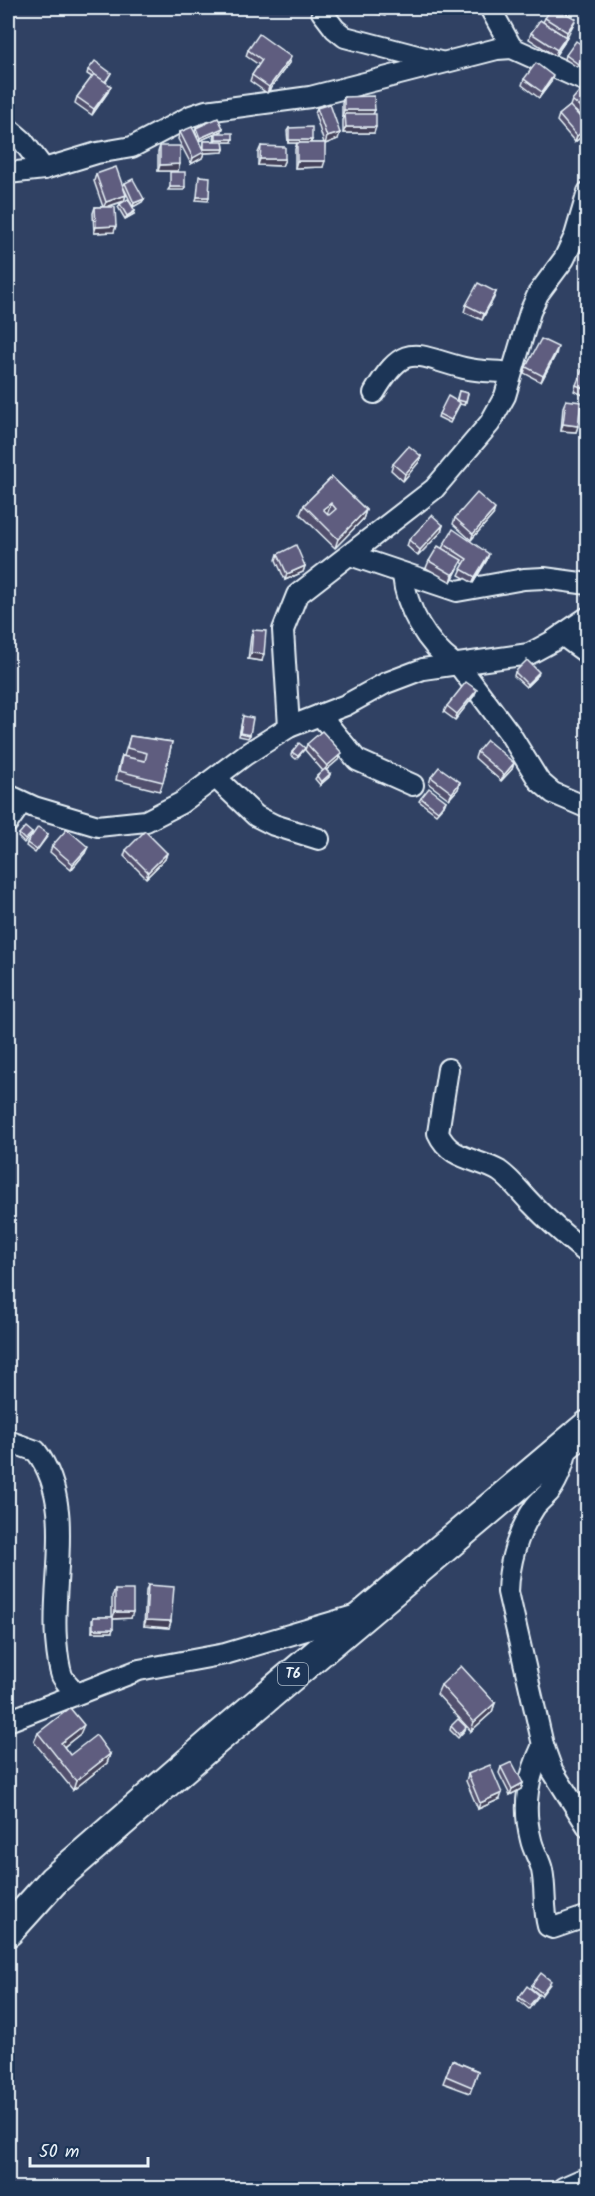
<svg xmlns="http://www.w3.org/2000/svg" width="595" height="2196" font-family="Kalam,sans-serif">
<rect width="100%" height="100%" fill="#304163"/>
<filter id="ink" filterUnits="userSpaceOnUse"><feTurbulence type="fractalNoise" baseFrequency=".0167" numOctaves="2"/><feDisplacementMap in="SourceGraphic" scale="12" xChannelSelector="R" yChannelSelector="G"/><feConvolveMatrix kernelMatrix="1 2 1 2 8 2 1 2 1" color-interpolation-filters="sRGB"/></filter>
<g filter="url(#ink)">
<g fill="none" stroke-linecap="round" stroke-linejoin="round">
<g stroke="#e8f1f8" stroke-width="24">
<g id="minor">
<polyline points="490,8 512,48"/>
<polyline points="322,12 335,29 345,37 440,62"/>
<polyline points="8,128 22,140 44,169"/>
<polyline points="8,173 44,169 97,153 132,147 191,116 206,111 310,97 497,49 512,48 588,82"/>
<path d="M374,393C406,339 415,356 464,368C480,372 496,371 511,373"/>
<polyline points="350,555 457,591 524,579 544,578 588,584"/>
<path d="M403,575C406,609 427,644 454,664"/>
<polyline points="562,635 588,654"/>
<polyline points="458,664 510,734 539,781 553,793 588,808"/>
<polyline points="320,715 357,760 413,785"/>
<polyline points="289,727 283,630 297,595 434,489 490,423 505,396 530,312 538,294 564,259 575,236 588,192"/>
<polyline points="216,778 256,816 274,825 319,839"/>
<polyline points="8,795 34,807 98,826 146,821 181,803 245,755 289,727 346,705 386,683 423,669 529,654 553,641 588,617"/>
<polyline points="8,822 22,802"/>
<path d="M448,1069L438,1133C450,1160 476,1158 499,1171C512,1180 521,1193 532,1204C549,1222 568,1238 588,1254"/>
<path d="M8,1441L36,1451C76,1504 51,1579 56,1639C57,1651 58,1665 62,1676C65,1682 72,1688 76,1694"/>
<path d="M568,1443C565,1460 560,1477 550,1491C545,1497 538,1502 534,1508C517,1534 509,1562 508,1592L543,1745L552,1770L588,1827"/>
<polyline points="8,1721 139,1670 225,1654 357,1615"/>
<path d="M543,1745C528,1777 522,1805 531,1840C533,1850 540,1860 542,1870C546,1889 543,1908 548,1926L553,1928L588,1916"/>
<polyline points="563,2188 588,2177"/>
</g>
</g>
<g stroke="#e8f1f8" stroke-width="34">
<polyline id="highway" points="8,1931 54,1880 213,1742 588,1426"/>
</g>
<use href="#minor" stroke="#1d3557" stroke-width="20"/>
<use href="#highway" stroke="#1d3557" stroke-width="30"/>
</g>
<g fill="#51506d" stroke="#e8f1f8" stroke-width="1.5">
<polygon points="341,8 354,8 351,13"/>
<polygon points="364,8 388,8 385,16 363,10"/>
<polygon points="545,18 573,25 565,38 564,43 555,56 529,39 531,33 543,22"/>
<polygon points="588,49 588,53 577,67 565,59 566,55"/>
<polygon points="248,50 289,63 267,93 250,81 252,75 259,65 246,56"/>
<polygon points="88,70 111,73 106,82 108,92 92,115 75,103 77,97 92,77 87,74"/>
<polygon points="524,79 551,82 539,98 522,85"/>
<polygon points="588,93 588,122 573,109 588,126 586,133 575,142 557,121 559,115 570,106 572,100"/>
<polygon points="344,97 375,110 373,114 374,133 343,133 343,120 345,116 342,117 342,103"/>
<polygon points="317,108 338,139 325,144 323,167 295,168 295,149 297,143 288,143 287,131 289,128 312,140 310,143 324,143 315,114"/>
<polygon points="196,128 223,128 222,131 218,133 232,142 223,142 224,149 223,152 204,153 202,158 191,164 178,139 180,132 203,149 204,141 214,141 215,134 199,141 195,131"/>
<polygon points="160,146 178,171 158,171 158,152"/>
<polygon points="261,146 285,159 282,166 258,165 258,153"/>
<polygon points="96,174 126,195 124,201 108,207 114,232 94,233 93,213 95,207 103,207 94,181"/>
<polygon points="125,183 144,199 142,202 133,207 123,186"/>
<polygon points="120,204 134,214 125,219 118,207"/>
<polygon points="496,292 482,320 464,312 466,305"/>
<polygon points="556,354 541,382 524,373 526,367"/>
<polygon points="588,367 588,397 574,391 576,385"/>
<polygon points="459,391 468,393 464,405 460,404 450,423 438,417 439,414 456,401"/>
<polygon points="566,400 578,426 576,432 561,431 563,407"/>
<polygon points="421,456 419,462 403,481 391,470 393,464"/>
<polygon points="332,477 366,510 363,519 335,548 300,514 304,505"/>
<polygon points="493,515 471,540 453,524 455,518"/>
<polygon points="443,525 441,532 418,556 407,546 409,540"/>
<polygon points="444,544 487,560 473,583 459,575 464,564 461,562 451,582 426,568 429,561 442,549"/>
<polygon points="278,554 305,566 303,572 285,580 276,560"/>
<polygon points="253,630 262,661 248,659 251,636"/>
<polygon points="515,672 538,675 526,687 514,676"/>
<polygon points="474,696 455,720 444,712 447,706"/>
<polygon points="243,716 250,735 248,738 239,736"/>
<polygon points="130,736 172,742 163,782 160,791 116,780 119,765 122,756 124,756"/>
<polygon points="307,744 339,759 326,770 330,774 329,777 320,785 315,779 317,776 323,771 305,750"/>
<polygon points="305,748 303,751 296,759 291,755 292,752"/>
<polygon points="477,752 514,763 512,769 501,781 475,758"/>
<polygon points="431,777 460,782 458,789 449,799 429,784"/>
<polygon points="421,798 446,801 445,804 436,814 419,801"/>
<polygon points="32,833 31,836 24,843 18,837 19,834"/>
<polygon points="48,834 47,837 35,853 26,846 27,843"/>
<polygon points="52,846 85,853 71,870 50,852"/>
<polygon points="126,850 167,853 165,859 146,878 124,856"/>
<polygon points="148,1585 171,1621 169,1628 144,1626 146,1591"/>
<polygon points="115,1590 131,1618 113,1619 112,1632 92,1632 92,1620 93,1617 112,1617 112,1596"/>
<polygon points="441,1685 495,1703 492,1712 471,1731 437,1694"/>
<polygon points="451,1726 466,1727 465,1730 458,1738 450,1730"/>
<polygon points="38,1733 80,1734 64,1747 70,1755 110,1754 107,1763 73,1790 34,1742"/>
<polygon points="501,1767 523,1783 521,1789 510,1795 499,1773"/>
<polygon points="468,1774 500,1799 478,1809 466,1781"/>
<polygon points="550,1984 541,1996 531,1988 532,1985"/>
<polygon points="538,1995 537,1998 529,2009 518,2000 519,1997"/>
<polygon points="452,2060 478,2071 470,2093 443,2083"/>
</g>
<g fill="#424159" stroke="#e8f1f8" stroke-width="1.5">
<polygon points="576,19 564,43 555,56 557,50 566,38 567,32"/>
<polygon points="291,57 289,63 267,93 269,87"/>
<polygon points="553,76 551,82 539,98 542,92"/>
<polygon points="111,86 108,92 92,115 94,109"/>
<polygon points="344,110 375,110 372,116 345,114 345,116 342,117"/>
<polygon points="346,127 376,127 374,133 343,133"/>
<polygon points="588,127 586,133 575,142 577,136"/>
<polygon points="223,128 222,131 199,141 200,138"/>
<polygon points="340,133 338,139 325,144 327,137"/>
<polygon points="216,139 233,139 232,142 214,142"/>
<polygon points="289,140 312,140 310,143 288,143"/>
<polygon points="204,149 224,149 223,152 204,153 202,158 191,164 193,158"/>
<polygon points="260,159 285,159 282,166 258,165"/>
<polygon points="297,161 325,161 323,167 295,168"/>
<polygon points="180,164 178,171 158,171 160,165"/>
<polygon points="170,187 185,187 184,190 168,190"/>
<polygon points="126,195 124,201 103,208 106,202"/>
<polygon points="197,197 209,197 208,201 196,200"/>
<polygon points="144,199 142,202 133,207 134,203"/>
<polygon points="135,211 134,214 125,219 127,216"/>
<polygon points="116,226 114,232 94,233 96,227"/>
<polygon points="496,292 494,298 482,320 484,314"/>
<polygon points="558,347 556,354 541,382 543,376"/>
<polygon points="563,424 578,426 576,432 561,431"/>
<polygon points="421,456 419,462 403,481 405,474"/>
<polygon points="331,503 328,512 320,518 323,509"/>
<polygon points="495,509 493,515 471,540 473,534"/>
<polygon points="366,510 363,519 335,548 338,539"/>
<polygon points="443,525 441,532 418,556 420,550"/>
<polygon points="489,554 487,560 473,583 475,577"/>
<polygon points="462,560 459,567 451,582 453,575"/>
<polygon points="305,566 303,572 285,580 287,574"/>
<polygon points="251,653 264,654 262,661 248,659"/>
<polygon points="539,672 538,675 526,687 527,684"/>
<polygon points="477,690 474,696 455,720 457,714"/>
<polygon points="342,753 339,759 324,772 327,766"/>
<polygon points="514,763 512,769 501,781 504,775"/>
<polygon points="330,774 329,777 320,785 321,782"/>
<polygon points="460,782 458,789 449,799 452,793"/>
<polygon points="88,847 85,853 71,870 73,864"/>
<polygon points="167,853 165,859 146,878 148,872"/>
<polygon points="115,1612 133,1612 131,1618 112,1619"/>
<polygon points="146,1620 171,1621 169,1628 144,1626"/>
<polygon points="93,1629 113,1629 112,1632 92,1632"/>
<polygon points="495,1703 492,1712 471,1731 474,1722"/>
<polygon points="84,1725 80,1734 57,1752 61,1743"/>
<polygon points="110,1754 107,1763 73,1790 76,1781"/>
<polygon points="523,1783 521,1789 510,1795 512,1789"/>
<polygon points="502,1793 500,1799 478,1809 480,1803"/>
</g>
<g fill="#5e5d7f" stroke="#e8f1f8" stroke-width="1.5" fill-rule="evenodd">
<polygon points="378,8 388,8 387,10"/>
<polygon points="552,8 557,8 576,19 567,32 545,18"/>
<polygon points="540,20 566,37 557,50 531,33"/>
<polygon points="259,34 291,57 269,87 252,75 262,60 248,50"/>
<polygon points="576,41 588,49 588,51 578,64 566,55"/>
<polygon points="95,61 111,73 105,82 88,70"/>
<polygon points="536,63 553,76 542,92 524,79"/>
<polygon points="94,74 111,86 94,109 77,97"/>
<polygon points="582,88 588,93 588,114 572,100"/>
<polygon points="374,96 375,110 344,110 344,97"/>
<polygon points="330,104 340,133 327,137 317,108"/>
<polygon points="570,106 588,126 588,127 577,136 559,115"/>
<polygon points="345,114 376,114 376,127 346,127"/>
<polygon points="218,118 223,128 200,138 196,128"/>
<polygon points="192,127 204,152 193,158 180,132"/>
<polygon points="312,127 312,140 289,140 289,128"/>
<rect x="216" y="133" width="17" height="6"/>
<polygon points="204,141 223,141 224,149 204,149"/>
<rect x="297" y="143" width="28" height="18"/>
<polygon points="160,146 180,146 180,164 160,165"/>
<polygon points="261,146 285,147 285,159 260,159"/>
<polygon points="116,167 126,195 106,202 96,174"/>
<rect x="170" y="172" width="15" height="15"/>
<polygon points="199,176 210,177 209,197 197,197"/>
<polygon points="133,179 144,199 134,203 125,183"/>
<polygon points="128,199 135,211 127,216 120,204"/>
<polygon points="95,207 115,207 116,226 96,227"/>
<polygon points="478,283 496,292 484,314 466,305"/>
<polygon points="541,339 558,347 543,376 526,367"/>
<polygon points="584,365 588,367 588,390 576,385"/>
<polygon points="459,391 468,393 466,402 457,400"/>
<polygon points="448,396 460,403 451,420 439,414"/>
<polygon points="566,400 581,402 578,426 563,424"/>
<polygon points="409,446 421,456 405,474 393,464"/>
<path d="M332,477L366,510L338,539L304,505ZM331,503L336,509L329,515L323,509Z"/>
<polygon points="477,493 495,509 473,534 455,518"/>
<polygon points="432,515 443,525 420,550 409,540"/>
<polygon points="453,529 489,554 475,577 461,569 467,559 444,544"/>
<polygon points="296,545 305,566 287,574 278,554"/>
<polygon points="438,546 462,560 453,575 429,561"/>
<polygon points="253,630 266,631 264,654 251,653"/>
<polygon points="527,660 539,672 527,684 515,672"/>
<polygon points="466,682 477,690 457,714 447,706"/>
<polygon points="243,716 253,718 250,735 240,733"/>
<polygon points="322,731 342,753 327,766 307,744"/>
<polygon points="130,736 172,742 163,782 119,771 122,756 145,761 147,753 127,748"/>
<polygon points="487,740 514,763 504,775 477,752"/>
<polygon points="299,743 305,748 298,756 292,752"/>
<polygon points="439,767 460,782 452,793 431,777"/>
<polygon points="325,769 330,774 321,782 317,776"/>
<polygon points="429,788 446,801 438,811 421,798"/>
<polygon points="25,827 32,833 25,840 19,834"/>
<polygon points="38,827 48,834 37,850 27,843"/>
<polygon points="67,829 88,847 73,864 52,846"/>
<polygon points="145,831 167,853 148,872 126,850"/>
<polygon points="148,1585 174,1587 171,1621 146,1620"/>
<rect x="115" y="1590" width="18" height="22"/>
<rect x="93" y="1617" width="20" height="12"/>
<polygon points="461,1666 495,1703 474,1722 441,1685"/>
<polygon points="70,1708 84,1725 61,1743 70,1755 96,1735 110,1754 76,1781 38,1733"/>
<polygon points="458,1719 466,1727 459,1735 451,1726"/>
<polygon points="512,1762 523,1783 512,1789 501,1767"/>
<polygon points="490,1765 502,1793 480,1803 468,1774"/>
<polygon points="541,1973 551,1981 542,1993 532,1985"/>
<polygon points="527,1986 538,1995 530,2005 519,1997"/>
<polygon points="452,2060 478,2071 472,2087 446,2076"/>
</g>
</g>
<g text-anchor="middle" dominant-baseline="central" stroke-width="4.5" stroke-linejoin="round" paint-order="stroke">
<rect fill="#1d3557" stroke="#abb9c8" stroke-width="1.5" x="278" y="1663" width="30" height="22" rx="4.5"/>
<g font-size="14" font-weight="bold" fill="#e8f1f8">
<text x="293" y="1674">T6</text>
</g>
</g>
<rect width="595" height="2196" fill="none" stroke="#1d3557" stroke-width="30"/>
<rect x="15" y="15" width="565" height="2166" fill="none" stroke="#e8f1f8" stroke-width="2" filter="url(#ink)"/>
<path d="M30 2157v9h118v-9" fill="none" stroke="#e8f1f8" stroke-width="3"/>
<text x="39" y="2157" font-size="18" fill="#e8f1f8" stroke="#1d3557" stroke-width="4.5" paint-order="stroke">50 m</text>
</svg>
